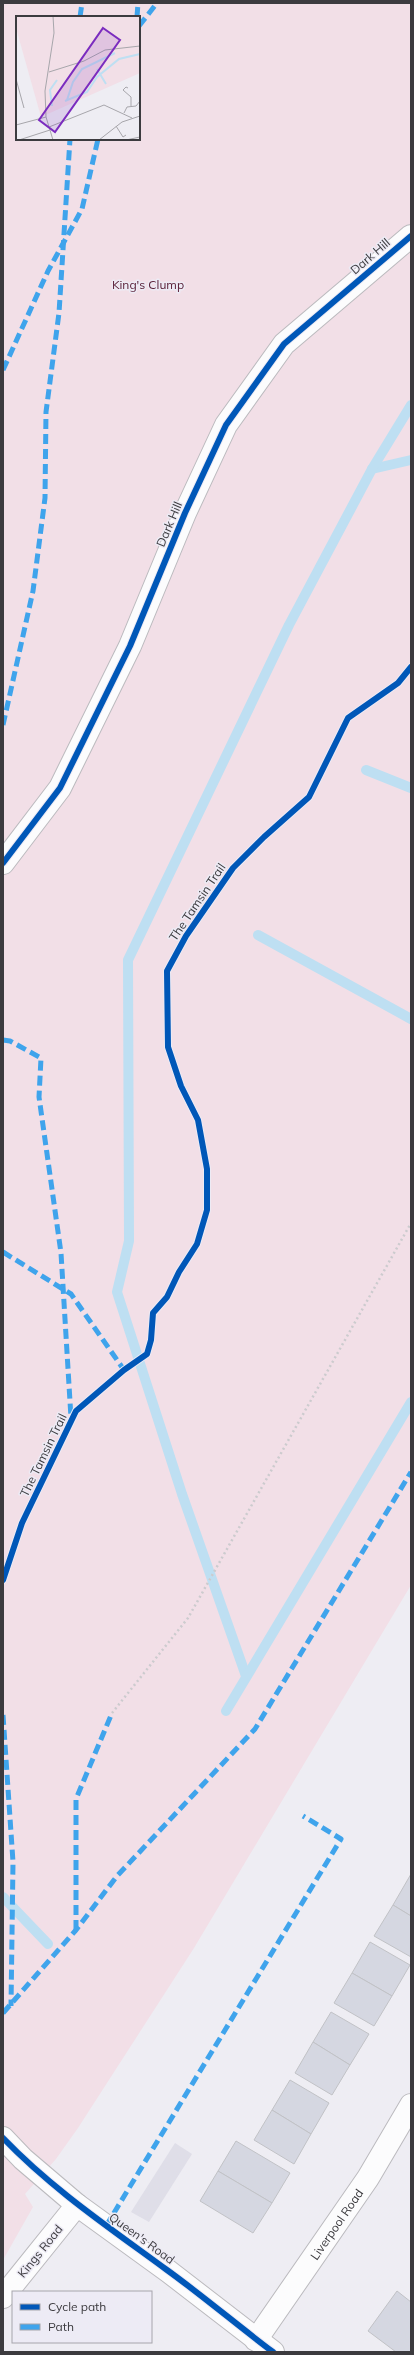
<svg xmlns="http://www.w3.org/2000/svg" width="414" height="2355" font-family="Mulish,sans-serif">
<rect width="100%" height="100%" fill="#eeedf3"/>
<polygon fill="#dfdee8" points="175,2143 192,2154 149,2222 131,2212"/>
<path fill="#f2dfe7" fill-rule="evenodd" d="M3,3H411V1585L194,1948L78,2128L56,2159L25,2194L33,2207L3,2260ZM17,17H139V139H17Z"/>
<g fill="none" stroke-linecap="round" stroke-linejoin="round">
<g stroke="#bedff2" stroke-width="10">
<polyline points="372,469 411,460"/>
<polyline points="366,770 411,788"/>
<polyline points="258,935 411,1019"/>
<polyline points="246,1676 182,1494 117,1292 129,1241 128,960 289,625 372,469 411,405"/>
<polyline points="226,1711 411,1402"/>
<polyline points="3,1897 48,1944"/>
</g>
</g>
<g fill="#d5d7e1" stroke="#c1c2c6">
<polygon points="411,1874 411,1916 393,1905"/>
<polygon points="393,1905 411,1916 411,1957 374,1936"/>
<polygon points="370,1942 410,1965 392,1996 352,1973"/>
<polygon points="352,1973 392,1996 374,2026 334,2003"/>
<polygon points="331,2012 369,2034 350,2065 313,2042"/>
<polygon points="313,2042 350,2065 332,2095 295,2073"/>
<polygon points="290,2080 329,2103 311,2134 272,2110"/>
<polygon points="272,2110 311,2134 294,2164 254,2140"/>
<polygon points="236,2141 290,2173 272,2203 218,2171"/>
<polygon points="218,2171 272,2203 253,2233 200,2201"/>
<polygon points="397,2291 411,2302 411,2352 396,2352 368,2331"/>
</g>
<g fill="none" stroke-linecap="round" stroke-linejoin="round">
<g stroke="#bbbabe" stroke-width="24">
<g id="minor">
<polyline points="3,863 60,788 130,646 185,513 226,425 284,344 411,236"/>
<polyline points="3,2138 23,2159 77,2205 3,2297"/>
<path id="s1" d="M256,2340L368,2178L411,2105"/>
</g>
</g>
<g stroke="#bbbabe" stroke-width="24">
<polyline id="major" points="77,2205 168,2271 273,2352"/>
</g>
<polyline stroke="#cccbce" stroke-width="2.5" stroke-dasharray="2 3" stroke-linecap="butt" points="112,1713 188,1618 411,1223"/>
<use href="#minor" stroke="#fcfcfd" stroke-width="22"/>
<use href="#major" stroke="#fcfcfd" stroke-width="22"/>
<g stroke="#3fa4ec" stroke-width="5" stroke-dasharray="10 5" stroke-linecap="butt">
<polyline points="80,17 82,3"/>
<polyline points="137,17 138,3"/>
<polyline points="139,26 157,3"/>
<polyline points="3,370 48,271 82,209 98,139"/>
<polyline points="3,725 33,591 45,498 46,412 59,313 70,139"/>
<polyline points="3,1040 10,1041 41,1058 39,1097 61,1253 71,1418"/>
<polyline points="3,1252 71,1294 124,1370"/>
<polyline points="3,1715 13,1862 11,2006"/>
<polyline points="76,1930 76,1799 112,1713"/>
<polyline points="3,2013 76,1930 117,1876 255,1729 411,1472"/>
<polyline points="106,2226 341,1839 303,1816"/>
</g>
<g stroke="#edebf5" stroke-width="8">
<g id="cycleway">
<polyline points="3,863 60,788 130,646 185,513 226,425 284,344 411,236"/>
<polyline points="3,1580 22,1523 76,1411 124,1370 147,1354 151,1340 153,1313 167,1297 179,1272 197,1244 207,1210 207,1169 198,1120 181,1086 168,1047 167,971 186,936 233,868 264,837 309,797 348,718 398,683 411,667"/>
<path d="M3,2138C52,2189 110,2228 167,2270C203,2296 237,2325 273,2352"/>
</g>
</g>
<use href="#cycleway" stroke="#0057b8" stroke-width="6"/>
</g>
<g text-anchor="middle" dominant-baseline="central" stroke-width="3" stroke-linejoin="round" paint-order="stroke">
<g font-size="12" fill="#3c3b3f" stroke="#edebf5">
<text transform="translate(370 256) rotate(-41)">Dark Hill</text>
<text transform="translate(169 524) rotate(-67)">Dark Hill</text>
<text transform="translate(197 902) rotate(-56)">The Tamsin Trail</text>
<text transform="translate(43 1455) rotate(-64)">The Tamsin Trail</text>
<text stroke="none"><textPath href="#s1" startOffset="141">Liverpool Road</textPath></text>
<text transform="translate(142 2238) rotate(36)">Queen's Road</text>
<text transform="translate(40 2251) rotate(-51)">Kings Road</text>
</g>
<g font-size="12" fill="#5a2038" stroke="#edebf5">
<text x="148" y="284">King's Clump</text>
</g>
</g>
<g transform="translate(16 16)">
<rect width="124" height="124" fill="#eeedf3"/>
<path d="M0,0H124V57L25,101L0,12Z" fill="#f2dfe7"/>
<path fill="none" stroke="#bedff2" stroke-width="2" d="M81,53L90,68M51,84L57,66L66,53L99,37M49,85L71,76L81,61L103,43L124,38M36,90L34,74L41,64"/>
<path fill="none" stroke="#a7a6ab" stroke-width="1" d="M33,56L68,45L89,34L124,30M0,63L8,92M112,72L110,71L107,74L115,81V90M108,97L111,91L120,90L124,85M30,101L37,124M0,109L30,101L29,75L38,17L37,0M100,110L107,121L110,119M33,111L88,89L116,102M3,124L34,114M83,124L106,106L124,100M110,124L124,121"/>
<path fill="#7b2cbf" fill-opacity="0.15" stroke="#7b2cbf" stroke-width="2" d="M87,12L104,24L39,116L23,104Z"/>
<rect width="124" height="124" fill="none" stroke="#3c3b3f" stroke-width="2"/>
</g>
<rect width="414" height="2355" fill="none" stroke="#3c3b3f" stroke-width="8"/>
<rect x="12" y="2291" width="140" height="52" fill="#edebf5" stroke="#a6a5ac"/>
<rect x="20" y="2304" width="20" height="6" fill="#0057b8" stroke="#a6a5ac"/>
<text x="48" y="2311" font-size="12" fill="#3c3b3f">Cycle path</text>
<rect x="20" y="2324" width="20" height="6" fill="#3fa4ec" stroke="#a6a5ac"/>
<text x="48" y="2331" font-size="12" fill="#3c3b3f">Path</text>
</svg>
